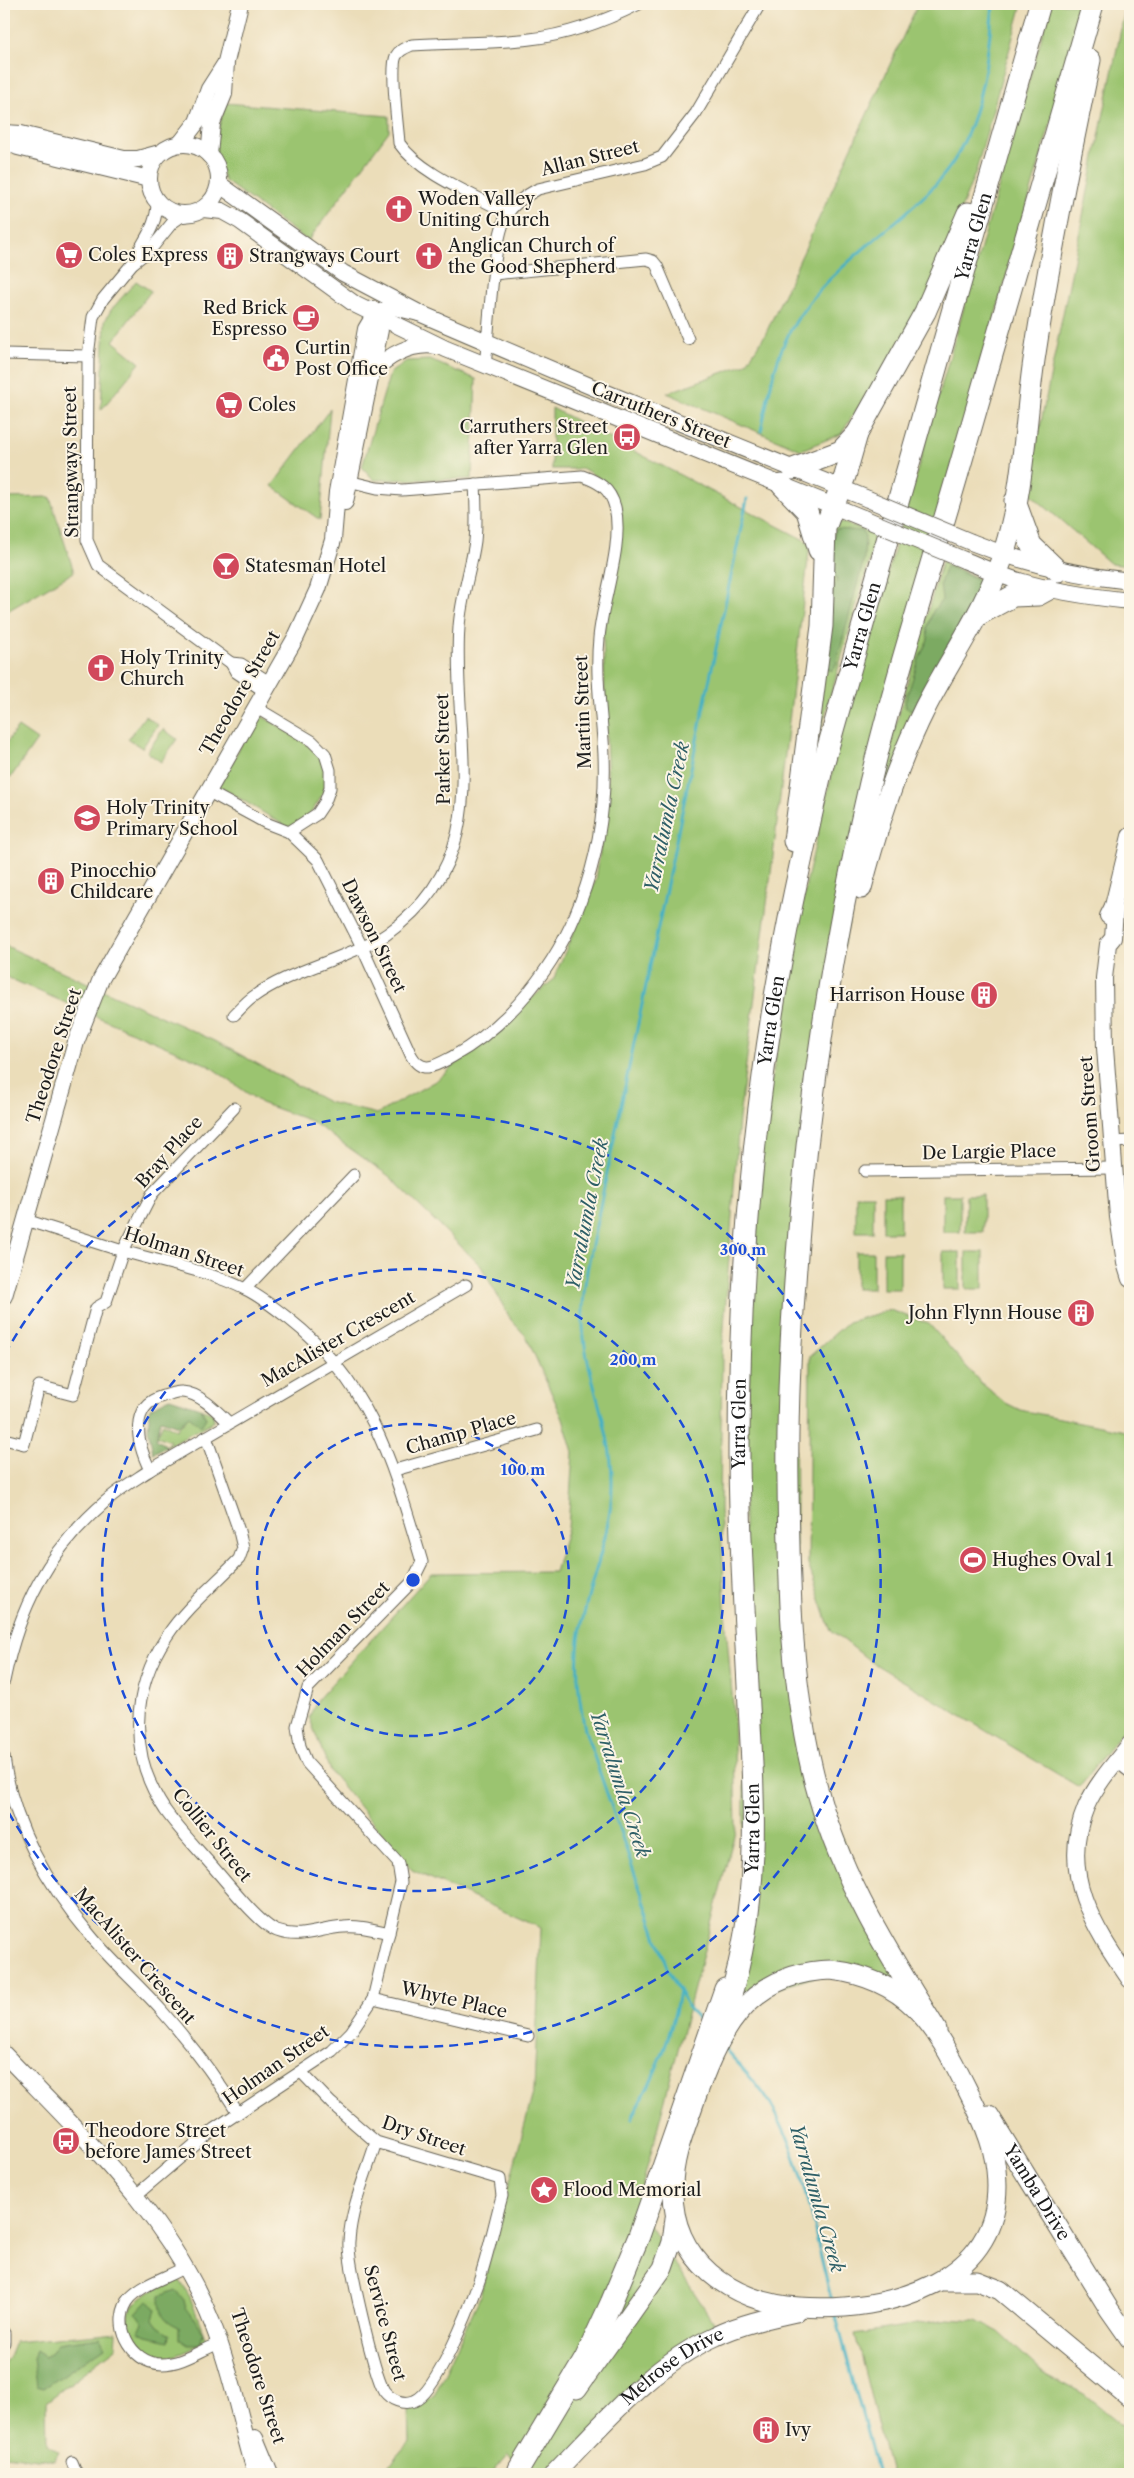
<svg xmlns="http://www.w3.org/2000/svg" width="1134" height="2478" font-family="'Libre Caslon Text',serif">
<rect width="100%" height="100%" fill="#fcf5e5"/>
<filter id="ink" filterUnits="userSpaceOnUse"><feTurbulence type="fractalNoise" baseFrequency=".02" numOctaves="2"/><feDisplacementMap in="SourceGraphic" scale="10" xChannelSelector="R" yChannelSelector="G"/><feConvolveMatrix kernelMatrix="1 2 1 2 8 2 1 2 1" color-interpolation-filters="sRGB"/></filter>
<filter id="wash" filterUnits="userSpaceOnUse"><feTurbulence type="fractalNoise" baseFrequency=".0096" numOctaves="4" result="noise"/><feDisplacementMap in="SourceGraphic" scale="20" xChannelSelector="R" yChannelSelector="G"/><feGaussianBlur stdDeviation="1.12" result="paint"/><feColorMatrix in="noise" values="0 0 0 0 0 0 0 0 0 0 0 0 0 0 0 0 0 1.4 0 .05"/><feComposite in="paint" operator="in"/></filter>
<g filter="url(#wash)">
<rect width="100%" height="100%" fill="#ebddb9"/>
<g fill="#9bc470" stroke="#5c7046">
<polygon points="918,4 1022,4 976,171 922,308 841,434 801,450 667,393 746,364 765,335"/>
<polygon points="1051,4 1085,4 923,566 794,1182 797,1729 907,1996 840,1969 737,2001 744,1969 744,1476 761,1140 806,884 838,746"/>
<polygon points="1126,4 1130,4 1130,566 1111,564 1027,491"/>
<polygon points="225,103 389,116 389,131 308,241 225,181 213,151"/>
<polygon points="136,281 151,291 113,341 140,363 101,410 105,321 111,310"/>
<polygon points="430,360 476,379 472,479 374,480 362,467 390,373 406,361"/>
<polygon points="552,408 810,543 771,873 739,1118 722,1355 720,1509 726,1625 733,1704 736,1828 637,2206 717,2327 546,2474 535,2474 508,2454 491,2474 381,2474 409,2442 408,2410 423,2404 434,2396 479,2299 534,2089 541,1928 412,1870 330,1771 309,1717 318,1699 431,1573 555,1572 568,1528 573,1452 563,1419 526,1336 511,1320 481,1266 389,1176 311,1121 261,1103 208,1065 4,976 4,945 215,1041 328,1102 377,1114 437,1080 553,980 596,880 608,793 603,635 622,508 608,484 584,469 552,469"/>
<polygon points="330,409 320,520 272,486"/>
<polygon points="50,497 74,572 4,613 4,498"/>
<polygon points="834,520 877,534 818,739"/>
<polygon points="942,561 984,581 882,798 877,792"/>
<path d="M258,714C318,749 359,766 294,831L219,786Z"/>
<polygon points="145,716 158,725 142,748 128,739"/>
<polygon points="18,727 37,740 11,777 4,772 4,746"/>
<polygon points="163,729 177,739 161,762 147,752"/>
<rect x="856" y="1195" width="17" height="37"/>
<rect x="883" y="1195" width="17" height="37"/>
<rect x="943" y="1195" width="17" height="37"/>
<polygon points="966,1195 983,1195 983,1232 965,1232"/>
<rect x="856" y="1252" width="17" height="37"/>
<rect x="883" y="1252" width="17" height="37"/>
<rect x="943" y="1252" width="17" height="37"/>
<rect x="966" y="1252" width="17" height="37"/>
<polygon points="890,1310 929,1324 980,1382 1004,1402 1020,1410 1130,1432 1130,1722 1079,1787 870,1661 830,1629 808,1564 810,1356 848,1322"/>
<polygon points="200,1408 213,1414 214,1421 167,1446 170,1441 157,1436 163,1423 176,1430 189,1416 206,1418"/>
<path d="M179,2279L190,2297L207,2342C194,2347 181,2356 167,2357C138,2362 115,2326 135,2303C147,2290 163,2285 179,2279Z"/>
<polygon points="948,2319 977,2321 999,2332 1043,2373 1084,2395 1130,2432 1130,2474 890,2474 855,2334"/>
<polygon points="117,2332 116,2348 46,2402 47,2444 59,2452 54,2461 4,2455 4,2363 9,2357 15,2342"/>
</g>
<g fill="#7caa62" stroke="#4c633f">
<polygon points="836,529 862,531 865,536 864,559 836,665 833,670 827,670 831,595 837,580 831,566 831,544"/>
<polygon points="946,566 973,577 982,585 913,710 906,708 905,702 919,659 928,639 927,628 933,611 942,600 940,584"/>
<polygon points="170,1398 200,1408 206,1418 201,1426 189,1416 178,1426 161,1420 156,1439 167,1446 153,1453 148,1429 150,1408"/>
<path d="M175,2290L184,2300L186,2309C194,2315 196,2324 203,2332L200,2345H188L179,2339V2327C163,2320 160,2314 160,2296Z"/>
<polygon points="148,2300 156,2310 153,2319 158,2326 170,2334 169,2341 147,2336 139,2332 143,2323 136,2313"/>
<polygon points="100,2337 105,2347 44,2388 37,2386 33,2358 36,2351 45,2357 52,2352 58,2343"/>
</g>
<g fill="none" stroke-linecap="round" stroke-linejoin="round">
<g stroke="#45b1c3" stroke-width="3">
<path d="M761,431C767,403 772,373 783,346C803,298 843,266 882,233C908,211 941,185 958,154C983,106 988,57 993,4"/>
<path d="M705,2026L689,2009L668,1970L585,1730C579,1700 575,1670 579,1639C587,1585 613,1535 612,1480C612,1434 592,1390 585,1346C580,1315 584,1285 590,1255L747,499"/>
<path d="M724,2048C743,2069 767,2093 779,2120C805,2172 817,2245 832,2302"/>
<path d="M632,2118C654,2077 673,2036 679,1990"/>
<polyline points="835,2313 878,2474"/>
</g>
</g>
</g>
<g filter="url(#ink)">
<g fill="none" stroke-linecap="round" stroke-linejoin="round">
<g stroke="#646053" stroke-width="13">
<g id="street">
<path d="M507,213C475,195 420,174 399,143C398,127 390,69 396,56C399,50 405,48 412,45C451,42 491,44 530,39C568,35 605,21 639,4"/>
<polyline points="185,214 172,223 151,249 132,264 103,299 93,317 88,356 87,540 98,565 231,663 236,672 264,691"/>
<path d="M133,263C143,239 157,228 157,202"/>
<polyline points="494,274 646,259 653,261 657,266 688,339"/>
<polyline points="4,354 88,356"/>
<path d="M485,366C489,333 492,237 508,213C515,202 527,195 538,189L645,164L662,157L696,113L760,4"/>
<polyline points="231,663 241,664 269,682"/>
<polyline points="255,707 312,741 325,754 330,770 330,788 325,802 317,814 289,832"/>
<path d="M207,791L266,823L289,832L318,860L362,947L411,1055C422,1075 435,1066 452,1057C510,1025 557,965 580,903C598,856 606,806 604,755C602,716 595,678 599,638C602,600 624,545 615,507C610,488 599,482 582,476L402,490L377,488L344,480"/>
<path d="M234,1015C240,1009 246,1002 253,997C280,977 316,967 346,954C360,948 375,943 387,934C501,853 451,740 459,627C461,597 471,570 475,541C477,522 476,503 475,484"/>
<polyline points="1113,1142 1130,1141"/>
<polyline points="865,1171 1113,1168"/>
<path d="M25,1220C58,1230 90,1241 123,1251C163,1263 207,1270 245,1289C260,1296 275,1308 289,1319C372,1384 393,1465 422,1562L412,1582L308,1688L297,1726L300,1746L307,1763L398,1863L401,1882L373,1999L351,2032L332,2051L214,2129L135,2196"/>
<polyline points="245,1289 354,1175"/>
<path d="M206,1437L239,1531L243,1548L239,1559C215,1584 186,1607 167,1636C131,1690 128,1755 165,1810C177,1827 192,1843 206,1859C222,1876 258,1924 277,1931C301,1940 321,1928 344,1927C359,1925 375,1930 389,1933"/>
<polyline points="4,1439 24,1444 39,1386 73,1395 96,1308 106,1302 123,1251 152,1194 234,1108"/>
<path d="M150,1470C137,1444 128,1406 163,1396C168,1395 176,1391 182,1392C200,1393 217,1411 229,1423"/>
<polyline points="395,1470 537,1430"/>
<path d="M4,1681C19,1607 48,1551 106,1501C119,1489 135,1480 150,1470L466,1285"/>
<path d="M4,1757C12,1824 47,1884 90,1935C112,1962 138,1984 161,2010C190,2043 215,2075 238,2113"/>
<polyline points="1117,1762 1130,1772"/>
<polyline points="373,1999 528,2036"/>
<path d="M301,2072L331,2103L376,2142L500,2179L502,2196C494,2225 488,2255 478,2284C470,2307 436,2394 414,2401C403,2405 391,2400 384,2391C374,2374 347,2260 349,2241C351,2208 366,2174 376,2142"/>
<path d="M185,2267C168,2277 145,2283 131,2297C109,2321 130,2364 162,2364C182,2364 201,2350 219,2343"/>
<polyline points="4,2333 4,2343"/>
<polyline points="72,2462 77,2474"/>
</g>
</g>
<g stroke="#646053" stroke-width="18">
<g id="secondary">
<polyline points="4,133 21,134 124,159 138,159 160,153"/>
<polyline points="4,140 18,147 149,179"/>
<polyline points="180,144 197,122 209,89 225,64"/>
<circle cx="184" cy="179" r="35"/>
<polyline points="209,155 212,123 224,94 226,62 240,4"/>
<polyline points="219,184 343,273 419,313 597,389 868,499"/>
<polyline points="203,209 222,211 240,221 356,305 446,349 863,518"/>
<path d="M372,372C389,355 412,342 437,346"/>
<polyline points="345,502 380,330 372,309"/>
<path d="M971,542C1023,563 1074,575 1130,581"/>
<path d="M964,560C982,567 1001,576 1019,581C1055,592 1093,597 1130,601"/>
<polyline points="1113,906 1115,911 1113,938 1108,944 1104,978 1105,1048 1118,1217 1125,1263 1130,1279"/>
<polyline points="1108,916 1113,906 1130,836"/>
<polyline points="4,1296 76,1042 101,979 296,637 318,589 333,540 337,492 366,329 375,314 394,307 419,313"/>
<path d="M1130,1744C1115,1763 1096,1784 1086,1807C1058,1873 1094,1927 1130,1980"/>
<path d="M4,2054C82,2136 171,2217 213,2325C232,2373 241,2425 256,2474"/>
<polyline points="255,2438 270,2474"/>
</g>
</g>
<g stroke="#646053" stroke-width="21">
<g id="primary">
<path d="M831,1970C907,1979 935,2024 966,2087C979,2113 993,2140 996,2170C1009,2283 887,2313 799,2307C731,2303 671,2260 673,2187C673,2158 684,2132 693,2106C717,2036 746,1972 831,1970Z"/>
<path id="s1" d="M989,2115L1109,2309L1130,2339"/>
<polyline points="943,2281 977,2281 1000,2290 1130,2398"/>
<polyline points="577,2389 663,2268 672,2242 675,2218"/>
<path id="s2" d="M554,2474C603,2424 651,2365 716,2336C741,2324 769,2318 796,2312"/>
</g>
</g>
<g stroke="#646053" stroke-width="23">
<g id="highway">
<polyline points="793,469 841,451 857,434 925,312 968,213"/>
<polyline points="782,485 807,511 819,550"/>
<polyline points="1015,501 1031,545 1058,571"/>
<polyline points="978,615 1013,596 1038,595 1049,589"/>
<polyline points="794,841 822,626 825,528 845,476 857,434"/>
<path d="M861,888C877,826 896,766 925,708C952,655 988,607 1005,549C1024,488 1025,422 1034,360C1049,259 1069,159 1090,60"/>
<path id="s3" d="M728,2005C760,1903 755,1812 749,1706C745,1621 739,1535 739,1449C739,1286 752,1122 781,962C792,896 808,830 823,765L1040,4"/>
<path d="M936,2030C889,1955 843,1881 819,1796C790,1695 789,1586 788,1482C787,1415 790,1349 795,1282C806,1114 831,948 870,783C896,674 931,567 962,459C1006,307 1049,155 1093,4"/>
<polyline points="519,2469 585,2359 611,2303 639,2236 725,1989"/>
</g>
</g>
<use href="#street" stroke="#fff" stroke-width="11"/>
<use href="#secondary" stroke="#fff" stroke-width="16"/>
<use href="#primary" stroke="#fff" stroke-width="19"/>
<use href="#highway" stroke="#fff" stroke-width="21"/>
<g stroke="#646053" stroke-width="18" stroke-linecap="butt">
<g id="secondary-bridge">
<polyline points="868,499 971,542"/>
<polyline points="863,518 964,560"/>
</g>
</g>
<use href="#secondary-bridge" stroke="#fff" stroke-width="16"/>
</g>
</g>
<g fill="none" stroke="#1d4ed8" stroke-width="2.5" stroke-dasharray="9 6">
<circle cx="413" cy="1580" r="156"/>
<circle cx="413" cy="1580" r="311"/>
<path d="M5 1354A467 467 0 1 1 5 1806"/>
</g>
<defs>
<g id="church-disc" transform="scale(1.4375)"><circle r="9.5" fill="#d1495b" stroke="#fcf5e5"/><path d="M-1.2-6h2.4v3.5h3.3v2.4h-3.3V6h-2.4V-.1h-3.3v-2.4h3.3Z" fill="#fff"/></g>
<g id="supermarket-disc" transform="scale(1.4375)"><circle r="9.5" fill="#d1495b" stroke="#fcf5e5"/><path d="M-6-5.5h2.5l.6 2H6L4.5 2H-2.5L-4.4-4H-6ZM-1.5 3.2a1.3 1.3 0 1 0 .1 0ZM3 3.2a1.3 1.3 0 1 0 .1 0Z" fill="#fff"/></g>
<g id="building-disc" transform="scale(1.4375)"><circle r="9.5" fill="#d1495b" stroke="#fcf5e5"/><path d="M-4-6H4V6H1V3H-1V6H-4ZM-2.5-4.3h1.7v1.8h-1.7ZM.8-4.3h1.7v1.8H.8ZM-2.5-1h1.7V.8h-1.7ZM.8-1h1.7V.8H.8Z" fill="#fff"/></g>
<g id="cafe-disc" transform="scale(1.4375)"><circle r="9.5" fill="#d1495b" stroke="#fcf5e5"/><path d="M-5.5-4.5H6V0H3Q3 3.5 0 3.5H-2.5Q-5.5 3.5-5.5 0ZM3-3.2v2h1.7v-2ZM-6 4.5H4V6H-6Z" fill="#fff"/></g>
<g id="civic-disc" transform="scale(1.4375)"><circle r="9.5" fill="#d1495b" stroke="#fcf5e5"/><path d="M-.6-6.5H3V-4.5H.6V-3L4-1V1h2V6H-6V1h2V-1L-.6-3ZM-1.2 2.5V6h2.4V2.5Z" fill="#fff"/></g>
<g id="bus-disc" transform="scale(1.4375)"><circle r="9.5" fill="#d1495b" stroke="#fcf5e5"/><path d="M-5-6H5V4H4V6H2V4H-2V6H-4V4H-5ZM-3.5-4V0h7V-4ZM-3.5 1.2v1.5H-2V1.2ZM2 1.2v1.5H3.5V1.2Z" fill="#fff"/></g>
<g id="bar-disc" transform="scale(1.4375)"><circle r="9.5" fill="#d1495b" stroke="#fcf5e5"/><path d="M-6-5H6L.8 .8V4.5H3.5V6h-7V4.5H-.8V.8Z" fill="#fff"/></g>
<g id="school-disc" transform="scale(1.4375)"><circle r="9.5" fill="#d1495b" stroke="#fcf5e5"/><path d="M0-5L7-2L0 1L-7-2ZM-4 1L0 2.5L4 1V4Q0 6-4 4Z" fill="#fff"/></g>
<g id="stadium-disc" transform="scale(1.4375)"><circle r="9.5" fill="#d1495b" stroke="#fcf5e5"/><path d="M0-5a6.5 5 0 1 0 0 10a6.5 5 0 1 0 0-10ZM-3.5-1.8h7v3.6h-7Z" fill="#fff"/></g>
<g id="sight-disc" transform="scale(1.4375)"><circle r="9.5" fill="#d1495b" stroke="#fcf5e5"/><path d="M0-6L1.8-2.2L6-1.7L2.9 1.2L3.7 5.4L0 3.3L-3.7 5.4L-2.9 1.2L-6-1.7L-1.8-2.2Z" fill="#fff"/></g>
</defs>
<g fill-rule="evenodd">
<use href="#church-disc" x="399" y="209"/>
<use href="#supermarket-disc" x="69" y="255"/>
<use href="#building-disc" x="230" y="256"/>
<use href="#church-disc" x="429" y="256"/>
<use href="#cafe-disc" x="306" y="318"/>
<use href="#civic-disc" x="276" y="358"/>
<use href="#supermarket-disc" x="229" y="405"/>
<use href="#bus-disc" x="627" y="437"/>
<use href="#bar-disc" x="226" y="566"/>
<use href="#church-disc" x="101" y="668"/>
<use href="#school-disc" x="87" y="818"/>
<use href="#building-disc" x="51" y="881"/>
<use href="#building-disc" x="984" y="995"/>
<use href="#building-disc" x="1081" y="1313"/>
<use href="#stadium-disc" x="973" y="1560"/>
<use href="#bus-disc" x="66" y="2141"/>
<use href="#sight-disc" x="544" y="2190"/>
<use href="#building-disc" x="766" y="2430"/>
</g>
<g text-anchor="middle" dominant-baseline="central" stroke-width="4" stroke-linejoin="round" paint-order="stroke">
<g font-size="18" fill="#1c1c1c" stroke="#fcf5e5">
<text transform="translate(590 158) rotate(-14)">Allan Street</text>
<text stroke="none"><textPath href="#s3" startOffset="1799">Yarra Glen</textPath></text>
<text transform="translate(661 415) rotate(22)">Carruthers Street</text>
<text transform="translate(71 462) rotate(-91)">Strangways Street</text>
<text stroke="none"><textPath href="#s3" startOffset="1394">Yarra Glen</textPath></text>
<text transform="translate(240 693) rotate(-60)">Theodore Street</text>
<text transform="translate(583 712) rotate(-92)">Martin Street</text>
<text transform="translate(443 749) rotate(-91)">Parker Street</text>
<text transform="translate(374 936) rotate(64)">Dawson Street</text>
<text stroke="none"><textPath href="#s3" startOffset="989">Yarra Glen</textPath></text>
<text transform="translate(54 1056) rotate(-72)">Theodore Street</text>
<text transform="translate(1090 1114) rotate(-94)">Groom Street</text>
<text transform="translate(169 1152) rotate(-48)">Bray Place</text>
<text transform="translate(989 1152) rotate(-1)">De Largie Place</text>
<text transform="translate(184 1252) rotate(18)">Holman Street</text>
<text transform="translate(338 1339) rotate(-30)">MacAlister Crescent</text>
<text stroke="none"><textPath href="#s3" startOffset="584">Yarra Glen</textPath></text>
<text transform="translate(461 1433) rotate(-16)">Champ Place</text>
<text transform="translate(343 1629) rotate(-46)">Holman Street</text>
<text stroke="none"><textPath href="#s3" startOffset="179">Yarra Glen</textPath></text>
<text transform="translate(212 1835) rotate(51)">Collier Street</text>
<text transform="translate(135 1956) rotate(49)">MacAlister Crescent</text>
<text transform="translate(454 2000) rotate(13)">Whyte Place</text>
<text transform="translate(276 2065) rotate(-35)">Holman Street</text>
<text transform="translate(424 2136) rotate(19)">Dry Street</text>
<text stroke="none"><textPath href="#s1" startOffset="91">Yamba Drive</textPath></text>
<text transform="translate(385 2323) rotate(75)">Service Street</text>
<text stroke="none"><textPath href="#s2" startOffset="161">Melrose Drive</textPath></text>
<text transform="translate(258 2376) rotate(72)">Theodore Street</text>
</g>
<g font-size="18" fill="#1c1c1c" stroke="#fcf5e5" text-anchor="start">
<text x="418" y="199">Woden Valley<tspan x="418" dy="21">Uniting Church</tspan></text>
<text x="448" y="246">Anglican Church of<tspan x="448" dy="21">the Good Shepherd</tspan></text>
<text x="88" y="255">Coles Express</text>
<text x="249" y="256">Strangways Court</text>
<text x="287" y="308" text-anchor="end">Red Brick<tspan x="287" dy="21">Espresso</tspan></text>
<text x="295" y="348">Curtin<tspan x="295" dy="21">Post Office</tspan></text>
<text x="248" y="405">Coles</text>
<text x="608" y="427" text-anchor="end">Carruthers Street<tspan x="608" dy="21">after Yarra Glen</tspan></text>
<text x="245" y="566">Statesman Hotel</text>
<text x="120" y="658">Holy Trinity<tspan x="120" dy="21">Church</tspan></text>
<text x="106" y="808">Holy Trinity<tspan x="106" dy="21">Primary School</tspan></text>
<text x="70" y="871">Pinocchio<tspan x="70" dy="21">Childcare</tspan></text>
<text x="965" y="995" text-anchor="end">Harrison House</text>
<text x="1062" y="1313" text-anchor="end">John Flynn House</text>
<text x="992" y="1560">Hughes Oval 1</text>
<text x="85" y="2131">Theodore Street<tspan x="85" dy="21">before James Street</tspan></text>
<text x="563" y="2190">Flood Memorial</text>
<text x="785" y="2430">Ivy</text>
</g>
<g font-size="19" font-style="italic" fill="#2e5f67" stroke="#fcf5e5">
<text transform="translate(667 817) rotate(-78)">Yarralumla Creek</text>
<text transform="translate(587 1214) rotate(-79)">Yarralumla Creek</text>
<text transform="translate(620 1784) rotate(72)">Yarralumla Creek</text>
<text transform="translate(817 2198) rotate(74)">Yarralumla Creek</text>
</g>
</g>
<circle cx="413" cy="1580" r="8" fill="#1d4ed8" stroke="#fcf5e5" stroke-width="2.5"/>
<g font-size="15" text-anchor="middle" font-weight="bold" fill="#1d4ed8" stroke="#fcf5e5" stroke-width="4" stroke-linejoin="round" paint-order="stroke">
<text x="743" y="1255">300 m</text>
<text x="633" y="1365">200 m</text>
<text x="523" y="1475">100 m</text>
</g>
<rect width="1134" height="2478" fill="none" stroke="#fcf5e5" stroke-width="20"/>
</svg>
